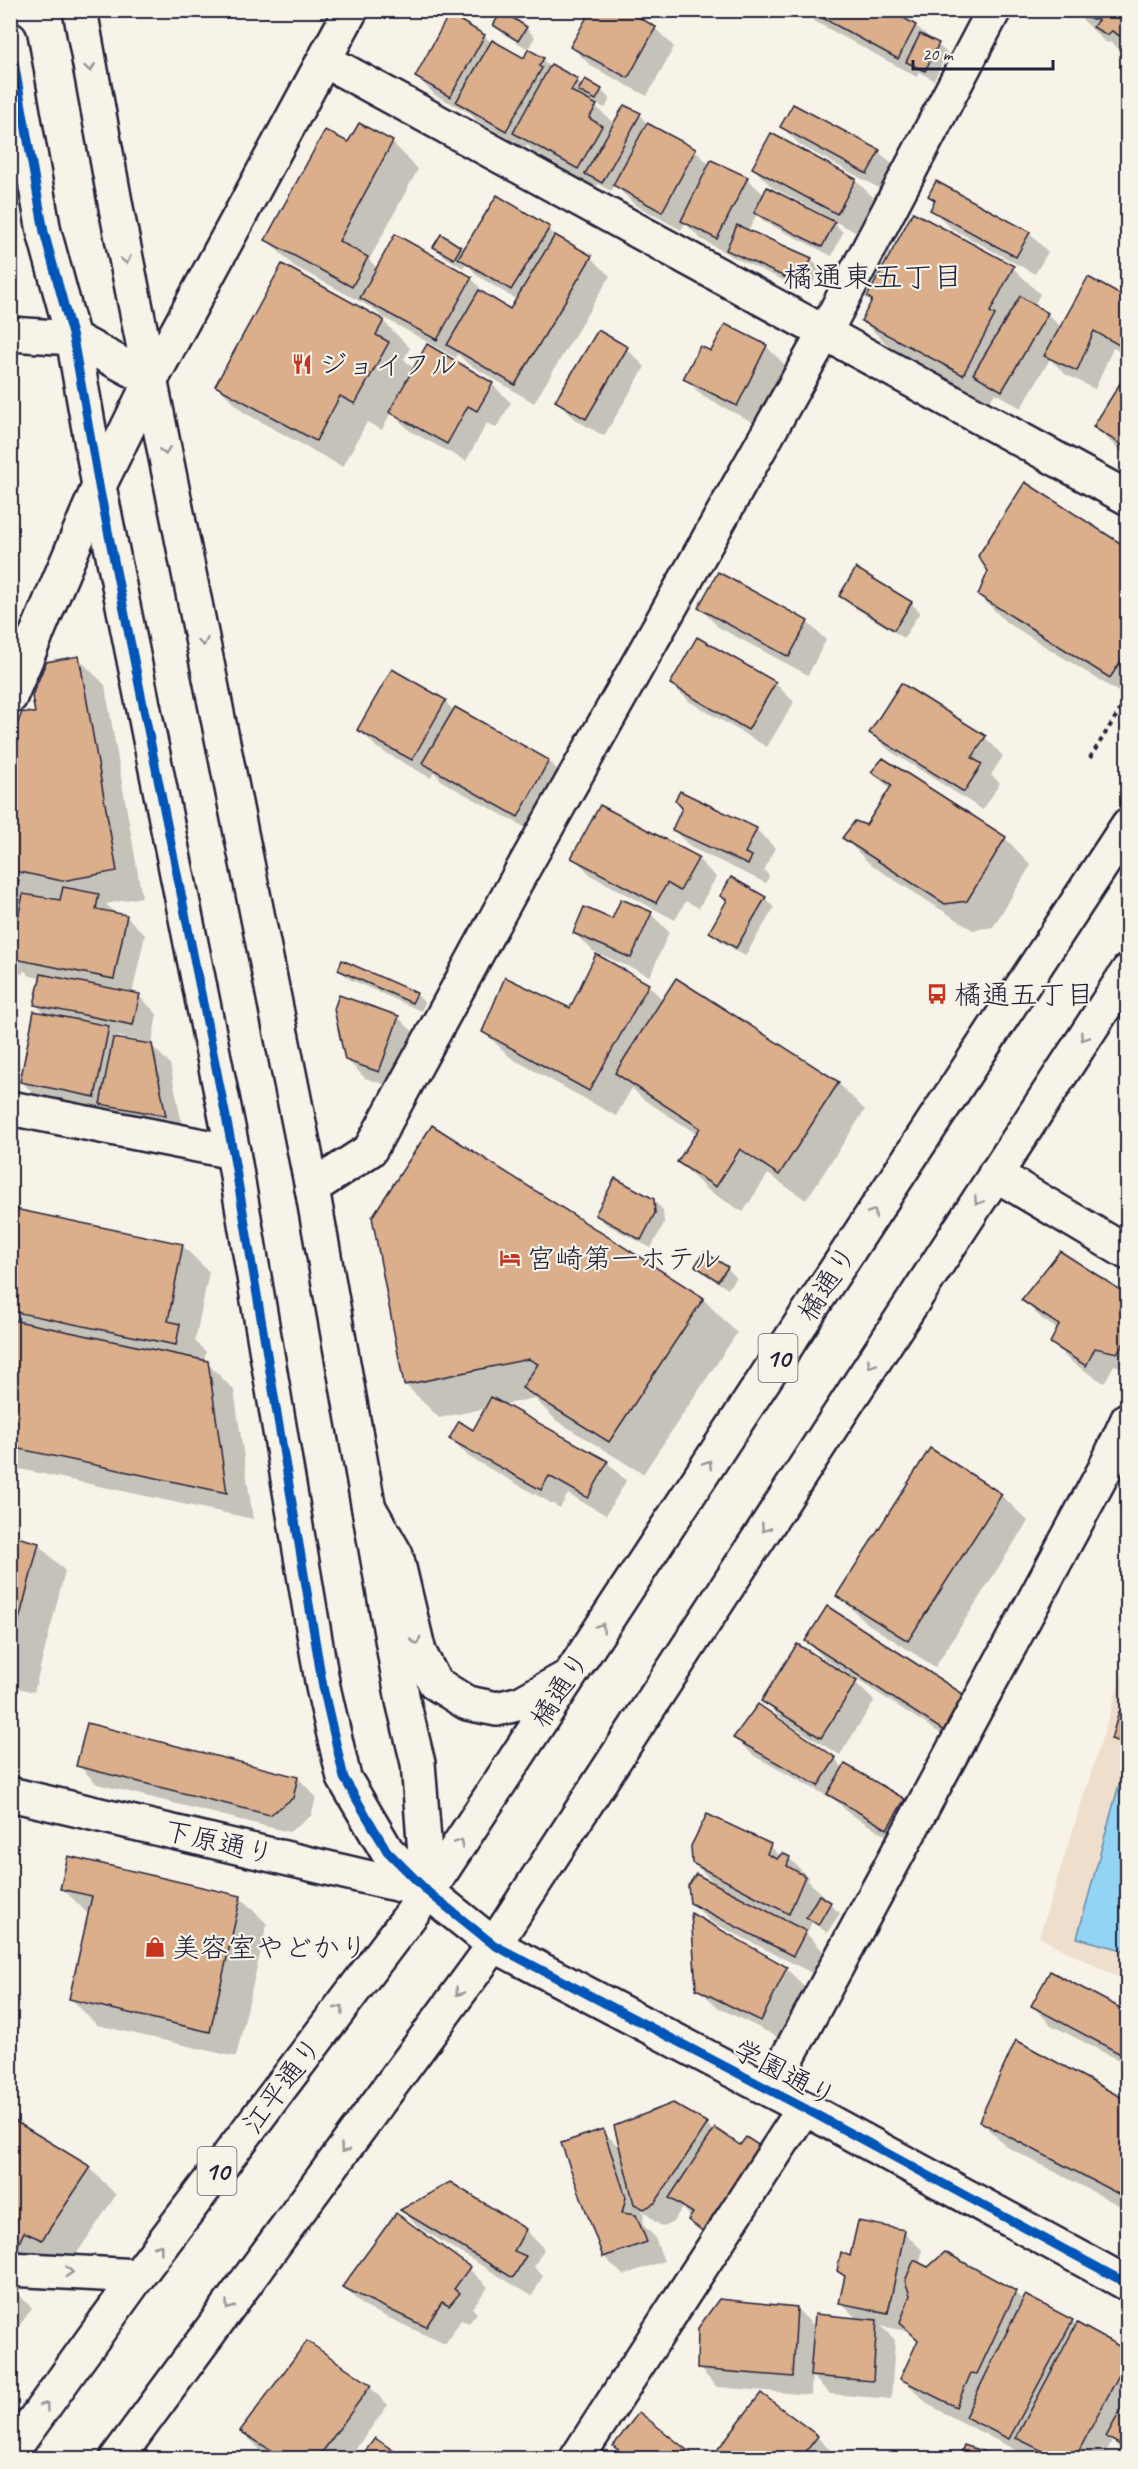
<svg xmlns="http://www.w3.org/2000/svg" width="1138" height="2469" font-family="Caveat,'Klee One',sans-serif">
<rect width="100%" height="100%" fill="#f7f3e8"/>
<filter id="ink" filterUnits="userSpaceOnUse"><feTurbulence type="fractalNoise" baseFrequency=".0167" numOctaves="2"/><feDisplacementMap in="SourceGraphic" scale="12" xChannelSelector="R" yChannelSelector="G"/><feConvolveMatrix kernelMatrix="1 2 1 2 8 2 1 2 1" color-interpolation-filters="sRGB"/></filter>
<g filter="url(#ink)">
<polygon fill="#efdecc" points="1127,1659 1127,1982 1039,1937"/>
<polygon fill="#93d3f4" stroke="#668caa" stroke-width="1.5" points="1122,1773 1128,1774 1127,1951 1077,1938"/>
<g fill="#0003">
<polygon points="787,10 803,10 800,17"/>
<polygon points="804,10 887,10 916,26 947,53 934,80 919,72 917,77 816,22"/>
<polygon points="1128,10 1128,57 1112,43 1105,42 1079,16"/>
<polygon points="495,25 526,28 535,37 528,49 504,34"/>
<polygon points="655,28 674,47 647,96 591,66 572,47"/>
<polygon points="484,36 492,43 524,60 543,60 551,68 577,80 583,86 601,90 610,99 605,108 592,102 615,125 640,115 648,125 695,150 710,165 747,178 764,195 825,218 826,216 772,187 753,168 855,180 874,198 856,232 830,219 843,232 832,256 765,222 757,214 748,231 811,259 820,268 809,292 737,259 701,239 685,223 681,230 634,204 615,185 611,191 598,184 597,187 534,152 527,145 525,148 476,120 470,113 435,95 417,77"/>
<polygon points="782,127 879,152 898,170 886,192 800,145"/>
<polygon points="392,142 418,169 369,260 378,269 471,278 489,298 511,311 517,300 478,276 466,263 463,268 444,256 435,247 460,248 464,251 498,197 591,258 610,276 534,403 467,363 458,354 456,358 381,316 374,309 294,266 267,240 349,144"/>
<polygon points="930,195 1029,233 1048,252 1035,274 951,228 932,209 936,202"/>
<polygon points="283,266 383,321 410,348 404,359 415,370 492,384 511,403 496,428 487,423 466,461 410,431 391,412 382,430 367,422 343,467 243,412 217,386"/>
<polygon points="1013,268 1040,294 1034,306 1047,314 1062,328 1128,301 1128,356 1113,348 1095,389 1065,374 1050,359 1021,408 995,393 990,401 890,347 863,321 873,302 869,297"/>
<polygon points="766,346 785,365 756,424 704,397 685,379 712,353"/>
<polygon points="627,349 645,367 604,436 576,420 557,401"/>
<polygon points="1128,375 1128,458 1095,427"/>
<polygon points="1128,550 1128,698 1006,622 979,595"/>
<polygon points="841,596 911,603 920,612 904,638 850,605"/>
<polygon points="700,608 807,622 826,640 808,675 718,627"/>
<polygon points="78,658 105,685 142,897 106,904 117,915 126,916 145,935 132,994 139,996 157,1014 152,1043 116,1036 121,1041 151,1045 170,1064 184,1134 40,1100 22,1082 46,1015 36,1005 41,978 30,976 24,970 23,974 10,971 10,748"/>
<polygon points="775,683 794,702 767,747 690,702 671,684"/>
<polygon points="445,701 454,711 455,709 549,761 567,780 537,834 443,782 434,772 431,778 377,748 359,729"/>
<polygon points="871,733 985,737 1003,756 991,775 1000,783 983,810 890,751"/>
<polygon points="873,772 1005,838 1031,865 993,927 973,930 871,865 844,838 866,827 891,790"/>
<polygon points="756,829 775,848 764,870 769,876 766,883 692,848 673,830"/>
<polygon points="573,857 698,859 716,877 699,908 686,901 675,920 592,876"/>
<polygon points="722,896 765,898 774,908 745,956 720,941 711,932 728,902"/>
<polygon points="651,914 669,932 650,976 593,951 574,933"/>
<polygon points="340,969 416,994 425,1003 421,1011 349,979"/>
<polygon points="648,985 663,1000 838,1083 865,1110 806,1200 768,1174 743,1212 706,1189 679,1162 697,1134 643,1099 632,1088 616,1116 511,1058 484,1032 571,1010"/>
<polygon points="398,1017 417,1036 398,1089 365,1078 346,1059"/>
<polygon points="433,1127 703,1299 737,1333 643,1474 557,1421 534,1398 502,1405 607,1462 626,1481 606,1515 568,1494 560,1508 469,1457 451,1439 474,1432 487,1408 439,1418 405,1384"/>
<polygon points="653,1200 663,1210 664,1223 651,1248 606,1224 597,1215"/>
<polygon points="10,1210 182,1245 209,1272 195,1341 206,1352 204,1362 207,1363 234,1390 253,1519 15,1468 10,1464"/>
<polygon points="697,1266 727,1268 736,1277 728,1289 706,1275"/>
<polygon points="1128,1296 1128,1369 1114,1365 1104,1383 1070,1361 1052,1343 1058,1330 1041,1318 1023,1300"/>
<polygon points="1001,1495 1028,1521 935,1667 865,1622 838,1595"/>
<polygon points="10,1537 38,1544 65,1571 34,1692 10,1686"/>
<polygon points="807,1641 965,1697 963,1748 825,1659"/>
<polygon points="852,1679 874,1701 840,1755 784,1721 763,1700"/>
<polygon points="759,1706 835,1759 844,1769 904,1800 922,1818 906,1847 848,1813 838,1802 754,1756 735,1738"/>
<polygon points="1128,1716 1128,1754 1112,1739"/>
<polygon points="78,1765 298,1778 316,1797 311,1816 289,1832 97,1784"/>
<polygon points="770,1846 781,1857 789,1858 808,1877 807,1880 823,1895 822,1898 840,1913 827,1933 812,1921 808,1932 802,1929 823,1951 812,1973 710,1921 691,1902 716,1885 694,1863"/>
<polygon points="62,1888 240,1897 267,1924 236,2057 97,2025 70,1998 89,1915"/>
<polygon points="786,1968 805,1987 780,2038 717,2007 698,1988"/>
<polygon points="1033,2006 1128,2014 1128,2065 1051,2025"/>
<polygon points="1128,2103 1128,2210 1007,2147 980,2121"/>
<polygon points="10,2120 90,2168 116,2195 69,2265 10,2261"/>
<polygon points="707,2124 714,2132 708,2239 690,2220 692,2218 682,2208 673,2222 664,2227 655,2222 642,2209 644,2217 642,2224 654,2236 664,2261 623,2275 604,2257 602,2130 622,2150"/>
<polygon points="450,2184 526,2230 544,2249 534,2267 543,2276 532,2296 420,2228 402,2210"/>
<polygon points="396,2215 469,2269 488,2287 472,2308 477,2313 469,2323 461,2320 445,2344 363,2306 344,2287"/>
<polygon points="904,2232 922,2250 920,2264 1015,2293 1024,2301 1072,2321 1077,2327 1128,2353 1128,2456 1112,2441 1103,2458 1041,2458 1030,2451 1027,2456 929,2405 902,2378 920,2341 907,2328 906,2331 881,2326 895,2340 891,2399 830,2394 812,2376 811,2395 717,2387 699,2368 796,2308 816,2328 858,2320 841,2303 846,2278 839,2271 851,2258"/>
<polygon points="10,2290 14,2290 32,2308 10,2339"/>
<polygon points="307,2343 370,2387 388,2405 349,2458 274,2458 260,2450 242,2431"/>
<polygon points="762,2395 817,2437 835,2455 833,2458 713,2458"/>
<polygon points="376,2440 402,2458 362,2458"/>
<polygon points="615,2446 691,2455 694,2458 628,2458"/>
<polygon points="965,2446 998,2458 960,2458"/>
</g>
<g fill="#dbae8c" stroke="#22223b" stroke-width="1.5">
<polygon points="591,10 626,10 656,27 628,78 570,47"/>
<polygon points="808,10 890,10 916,25 898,59"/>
<polygon points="1078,10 1128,10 1128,41 1112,31 1107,35 1093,27 1098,20 1077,16"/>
<polygon points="502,11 527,27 518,41 493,25"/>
<polygon points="449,14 485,35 450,97 415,77"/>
<polygon points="920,34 939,43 925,71 906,62"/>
<polygon points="492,40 524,58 528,49 544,58 539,66 542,68 506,131 456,102"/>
<polygon points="551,64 578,79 571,91 597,105 589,118 602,126 578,169 513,133"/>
<polygon points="585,79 602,89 596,100 578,91"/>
<polygon points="793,104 880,150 867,174 780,127"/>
<polygon points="624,105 641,113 602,183 585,174"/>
<polygon points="359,123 393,141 339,241 368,257 352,287 265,240 325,130 348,142"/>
<polygon points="647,123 696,149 662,212 613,185"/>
<polygon points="771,133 856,179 837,214 752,168"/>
<polygon points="711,160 748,177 717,239 681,221"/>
<polygon points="936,181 1030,232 1016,257 930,210 935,200 928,196"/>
<polygon points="767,187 835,222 822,247 754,213"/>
<polygon points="497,195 550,227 511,290 458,258"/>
<polygon points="913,212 1014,266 990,312 995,315 963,375 861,321 872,300 867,297"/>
<polygon points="737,225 812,258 800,284 726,250"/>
<polygon points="395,234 472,277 437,340 360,298"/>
<polygon points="441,234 461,247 454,259 433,247"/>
<polygon points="555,235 592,256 515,385 447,345 479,290 510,309"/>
<polygon points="282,264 384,320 376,335 389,342 355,404 340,396 316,441 215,386"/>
<polygon points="1088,277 1128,299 1128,350 1094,331 1077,371 1044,356"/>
<polygon points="1020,296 1048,313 1002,391 973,374"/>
<polygon points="725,324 767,345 737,406 683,379 700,346 711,351"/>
<polygon points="598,330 628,347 586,419 555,401"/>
<polygon points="427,344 493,383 477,411 468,406 447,444 389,412"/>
<polygon points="1127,372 1128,373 1128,449 1093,427"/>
<polygon points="1025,482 1128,548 1128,650 1110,678 978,595 988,571 978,556"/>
<polygon points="856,568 912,602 894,630 839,596"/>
<polygon points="718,572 808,621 789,657 698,608"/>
<polygon points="697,637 776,682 748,730 670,684"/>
<polygon points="79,656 117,871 62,881 10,870 10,744 22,712 35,713 32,696 46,662"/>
<polygon points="392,669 446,700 412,760 357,730"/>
<polygon points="901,683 986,736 972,758 982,764 964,792 869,733"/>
<polygon points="455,707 549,760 518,817 422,763"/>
<polygon points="883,758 1006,837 967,901 945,904 842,838 855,821 866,825 892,785 871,772"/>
<polygon points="680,791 757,828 745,853 752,856 748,865 672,830 682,808 675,800"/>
<polygon points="600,805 699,857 680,891 667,883 656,903 571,858"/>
<polygon points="731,877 766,897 736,948 709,932 727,900 720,896"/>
<polygon points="10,878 19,880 10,924"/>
<polygon points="63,887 99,894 96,909 127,915 114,979 10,958 23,894 60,900"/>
<polygon points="621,899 652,912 631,958 573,933 584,907 612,919"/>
<polygon points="596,954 649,984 589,1091 482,1032 505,977 570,1008"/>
<polygon points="342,960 417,993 412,1003 338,970"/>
<polygon points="41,974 140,994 133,1025 34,1005"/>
<polygon points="676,978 839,1082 779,1175 740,1149 716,1187 677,1162 700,1128 615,1073"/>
<polygon points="339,995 399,1016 379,1072 345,1060 334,1009"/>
<polygon points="34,1011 109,1026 95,1097 20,1082"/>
<polygon points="113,1038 152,1044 166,1116 100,1104"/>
<polygon points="432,1125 704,1298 609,1442 522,1388 538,1364 529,1359 404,1385 372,1217"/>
<polygon points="615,1178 654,1199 655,1213 641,1240 595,1215"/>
<polygon points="10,1208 183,1244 168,1321 180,1324 176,1345 10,1311"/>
<polygon points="1060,1251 1128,1295 1128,1337 1117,1353 1095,1348 1086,1366 1050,1343 1059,1325 1021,1300"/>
<polygon points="704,1252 728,1267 718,1281 695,1266"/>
<polygon points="12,1320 208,1361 227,1493 10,1447"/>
<polygon points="491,1397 608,1461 588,1498 549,1476 541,1490 449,1439 459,1421 473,1430"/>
<polygon points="930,1448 1002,1494 908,1641 836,1596"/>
<polygon points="10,1535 39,1543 10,1655"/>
<polygon points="827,1606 966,1696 944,1731 805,1641"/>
<polygon points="797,1644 857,1681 821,1738 761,1701"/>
<polygon points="758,1704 836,1758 818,1786 733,1738"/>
<polygon points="1119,1712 1128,1714 1128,1745 1111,1739"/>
<polygon points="87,1723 298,1777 293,1798 270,1815 76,1766"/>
<polygon points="845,1764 905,1799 887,1829 827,1794"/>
<polygon points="707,1814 771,1844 767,1854 777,1859 782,1853 790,1857 787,1866 805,1876 789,1914 692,1863 691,1846"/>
<polygon points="68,1856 241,1896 210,2032 69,1999 92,1896 60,1889"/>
<polygon points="696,1874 806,1931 793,1956 690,1903 688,1886"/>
<polygon points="819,1895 831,1902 818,1925 806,1917"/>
<polygon points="691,1913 787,1967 761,2021 696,1989"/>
<polygon points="1050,1971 1128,2012 1128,2058 1031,2006"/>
<polygon points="1016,2040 1128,2101 1128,2199 979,2121"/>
<polygon points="673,2103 708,2123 655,2203 644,2209 634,2204 614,2126"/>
<polygon points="10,2118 91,2167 42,2240 24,2232 17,2247 10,2245"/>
<polygon points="715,2128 740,2145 746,2137 763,2148 704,2232 688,2220 693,2213 669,2198"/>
<polygon points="603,2129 626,2197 622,2213 636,2215 647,2242 603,2257 561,2143"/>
<polygon points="450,2182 526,2229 514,2251 526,2256 513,2278 400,2210"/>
<polygon points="396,2213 470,2267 454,2289 460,2293 449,2306 442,2302 426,2327 342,2287"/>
<polygon points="858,2221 905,2230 888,2313 839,2303 845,2276 837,2271 841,2252 850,2256"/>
<polygon points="945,2252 1016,2291 977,2374 971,2373 956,2407 900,2379 918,2340 900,2323 910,2295 905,2281 914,2260 928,2267"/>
<polygon points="1025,2295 1073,2320 1009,2439 965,2417"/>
<polygon points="719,2299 797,2307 793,2377 697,2369 698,2328"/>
<polygon points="815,2314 877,2320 873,2381 810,2376"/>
<polygon points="1077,2323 1128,2351 1128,2358 1075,2458 1057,2458 1016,2438"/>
<polygon points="307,2341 371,2385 318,2458 283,2458 240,2431"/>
<polygon points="761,2393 818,2436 801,2458 711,2458"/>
<polygon points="1128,2397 1128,2449 1106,2437"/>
<polygon points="639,2412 692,2454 688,2458 630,2458 613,2446"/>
<polygon points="375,2438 404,2458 360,2458"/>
<polygon points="964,2445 1002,2458 959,2458"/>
</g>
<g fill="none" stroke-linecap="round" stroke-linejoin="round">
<g stroke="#22223b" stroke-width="38">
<g id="minor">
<polyline points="324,60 1128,498"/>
<polyline points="10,334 73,338 151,380"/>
<polyline points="10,697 99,486 151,380 351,10"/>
<polyline points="10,1108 233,1152"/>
<polyline points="995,1174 1128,1253"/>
<polyline points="312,1188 370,1150 519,876 824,334 994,10"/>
<polyline points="770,2090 1105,1469 1128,1419"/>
<polyline points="10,2269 138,2276"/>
<polyline points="577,2458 804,2108"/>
</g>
</g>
<g stroke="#22223b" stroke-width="38">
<g id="tertiary">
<polyline points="80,10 117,213 312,1188 403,1701 418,1763 428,1892"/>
<polyline points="10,39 44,232 73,338 99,486 233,1152 323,1687 344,1778 387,1851 428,1892 494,1945 804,2108 1128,2284"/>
<polyline points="10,1794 426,1891"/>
</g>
</g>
<g stroke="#22223b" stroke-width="38">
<g id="trunk">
<polyline points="369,1508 396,1555 419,1652 435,1683 467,1703 497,1709 521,1703 564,1679"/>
<polyline points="10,2454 138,2276 428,1892 1128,825"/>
<polyline points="117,2458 494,1945 1128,971"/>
</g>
</g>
<polyline stroke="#22223b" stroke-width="4" stroke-dasharray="4.5 4.5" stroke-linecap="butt" points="1090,758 1128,697"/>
<use href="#minor" stroke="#f7f3e8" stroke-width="33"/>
<use href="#tertiary" stroke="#f7f3e8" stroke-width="33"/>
<use href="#trunk" stroke="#f7f3e8" stroke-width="33"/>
<g stroke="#f7f3e8" stroke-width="13">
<polyline id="cycleway" points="10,39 44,232 73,338 99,486 233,1152 323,1687 344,1778 387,1851 428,1892 494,1945 804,2108 1128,2284"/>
</g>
<use href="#cycleway" stroke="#0057b8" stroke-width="9"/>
</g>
<defs><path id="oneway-chevron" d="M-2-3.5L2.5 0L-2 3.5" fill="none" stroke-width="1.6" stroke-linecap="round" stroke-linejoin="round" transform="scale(1.5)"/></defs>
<g stroke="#97959a">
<use href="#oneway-chevron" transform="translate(90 68) rotate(80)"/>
<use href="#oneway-chevron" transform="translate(126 260) rotate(78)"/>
<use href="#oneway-chevron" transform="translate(165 451) rotate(79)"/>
<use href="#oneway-chevron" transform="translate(203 642) rotate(79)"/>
<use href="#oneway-chevron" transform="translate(1084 1037) rotate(123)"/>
<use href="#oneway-chevron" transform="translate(978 1201) rotate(123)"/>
<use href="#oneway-chevron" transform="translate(873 1213) rotate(-57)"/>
<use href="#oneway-chevron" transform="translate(871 1364) rotate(123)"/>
<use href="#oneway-chevron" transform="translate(708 1464) rotate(-57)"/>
<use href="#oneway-chevron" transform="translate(765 1528) rotate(123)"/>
<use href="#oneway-chevron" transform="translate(601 1627) rotate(-57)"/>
<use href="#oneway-chevron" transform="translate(416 1641) rotate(75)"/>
<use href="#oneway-chevron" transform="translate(460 1843) rotate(-57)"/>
<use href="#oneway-chevron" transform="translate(459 1992) rotate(126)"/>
<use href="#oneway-chevron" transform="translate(340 2009) rotate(-53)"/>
<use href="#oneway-chevron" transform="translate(344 2149) rotate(126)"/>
<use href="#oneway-chevron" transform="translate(159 2248) rotate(-53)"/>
<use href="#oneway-chevron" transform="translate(69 2272) rotate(3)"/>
<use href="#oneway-chevron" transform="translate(229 2306) rotate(126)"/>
<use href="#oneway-chevron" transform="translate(45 2406) rotate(-54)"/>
</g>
</g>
<defs>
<g id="restaurant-bare" transform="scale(1.62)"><path d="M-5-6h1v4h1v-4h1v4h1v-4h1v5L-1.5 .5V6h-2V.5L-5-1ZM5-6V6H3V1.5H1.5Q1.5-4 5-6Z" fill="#c8321e" stroke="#f7f3e8" stroke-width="2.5" paint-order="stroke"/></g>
<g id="bus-bare" transform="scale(1.62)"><path d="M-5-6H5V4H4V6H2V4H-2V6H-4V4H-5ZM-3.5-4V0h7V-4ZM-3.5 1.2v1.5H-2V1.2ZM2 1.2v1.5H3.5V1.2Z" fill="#c8321e" stroke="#f7f3e8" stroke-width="2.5" paint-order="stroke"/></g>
<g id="hotel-bare" transform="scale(1.62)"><path d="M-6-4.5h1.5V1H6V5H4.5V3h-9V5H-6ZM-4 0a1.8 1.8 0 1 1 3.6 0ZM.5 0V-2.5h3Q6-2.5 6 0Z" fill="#c8321e" stroke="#f7f3e8" stroke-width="2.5" paint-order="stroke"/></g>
<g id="shop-bare" transform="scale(1.62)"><path d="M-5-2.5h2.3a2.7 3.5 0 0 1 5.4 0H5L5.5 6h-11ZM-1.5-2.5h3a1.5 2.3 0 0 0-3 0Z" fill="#c8321e" stroke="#f7f3e8" stroke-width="2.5" paint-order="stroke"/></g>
</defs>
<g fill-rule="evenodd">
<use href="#restaurant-bare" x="302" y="364"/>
<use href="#bus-bare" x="937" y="994"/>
<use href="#hotel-bare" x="510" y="1258"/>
<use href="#shop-bare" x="155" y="1947"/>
</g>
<g text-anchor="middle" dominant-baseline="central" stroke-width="4.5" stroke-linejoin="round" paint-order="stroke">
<g fill="#f7f3e8" stroke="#62616f" stroke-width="1.5">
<rect x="758.5" y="1334" width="39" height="48" rx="4.5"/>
<rect x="197.5" y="2147" width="39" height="48" rx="4.5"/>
</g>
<g font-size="27" font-weight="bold" fill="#22223b">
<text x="778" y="1358">10</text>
<text x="217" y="2171">10</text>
</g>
<g font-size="28" fill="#22223b" stroke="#f7f3e8" text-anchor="start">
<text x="319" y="364">ジョイフル</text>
<text x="954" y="994">橘通五丁目</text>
<text x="527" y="1258">宮崎第一ホテル</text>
<text x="172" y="1947">美容室やどかり</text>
</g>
<g font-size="28" fill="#22223b" stroke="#f7f3e8">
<text transform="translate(827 1283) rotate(-57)">橘通り</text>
<text transform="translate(560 1689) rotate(-57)">橘通り</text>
<text transform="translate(219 1842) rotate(13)">下原通り</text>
<text transform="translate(785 2073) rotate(28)">学園通り</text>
<text transform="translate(282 2085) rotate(-53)">江平通り</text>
</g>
<g font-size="30" fill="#22223b" stroke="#f7f3e8">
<text x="873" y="277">橘通東五丁目</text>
</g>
</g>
<rect width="1138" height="2469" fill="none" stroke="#f7f3e8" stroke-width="36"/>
<rect x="18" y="18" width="1102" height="2433" fill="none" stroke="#22223b" stroke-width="2" filter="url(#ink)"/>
<path d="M913 60v9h140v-9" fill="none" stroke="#22223b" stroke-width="3"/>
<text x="922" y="60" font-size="18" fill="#22223b" stroke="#f7f3e8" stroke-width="4.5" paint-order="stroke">20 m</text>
</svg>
